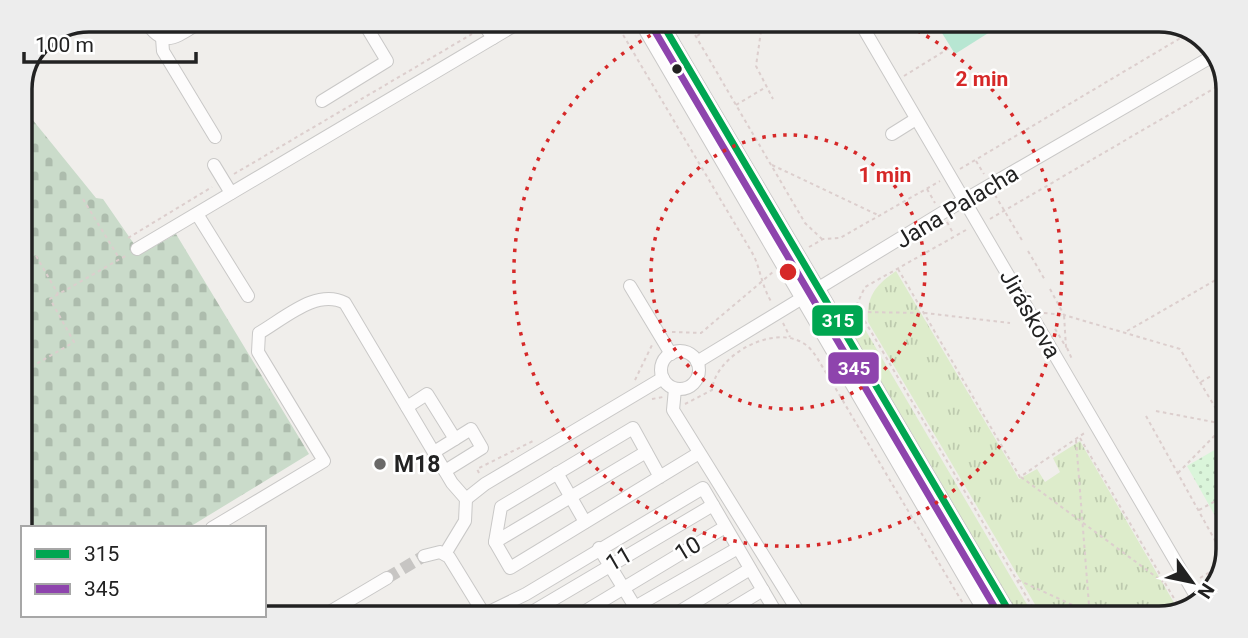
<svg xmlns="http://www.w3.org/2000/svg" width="1248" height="638" font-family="Roboto,sans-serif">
<defs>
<pattern id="grass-tufts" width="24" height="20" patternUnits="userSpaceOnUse" patternTransform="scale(1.75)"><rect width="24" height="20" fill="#ddeccb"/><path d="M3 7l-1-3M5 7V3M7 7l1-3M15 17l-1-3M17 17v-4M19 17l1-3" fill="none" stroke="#bdcaae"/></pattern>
<pattern id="cemetery-stones" width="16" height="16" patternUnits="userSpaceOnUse" patternTransform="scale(1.75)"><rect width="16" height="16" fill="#cadbca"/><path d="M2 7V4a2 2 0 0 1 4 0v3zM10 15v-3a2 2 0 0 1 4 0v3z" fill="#adbcad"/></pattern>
<pattern id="park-dots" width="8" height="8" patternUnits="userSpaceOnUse" patternTransform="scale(1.75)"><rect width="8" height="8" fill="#daf5da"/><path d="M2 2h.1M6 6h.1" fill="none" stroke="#bbd2bb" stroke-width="1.8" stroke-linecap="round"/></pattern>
</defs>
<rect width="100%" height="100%" fill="#f0eeeb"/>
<g fill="url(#grass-tufts)">
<path d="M896,271L1019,479L1037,469L1045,482L1060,472L1053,458L1080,441L1180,613L1159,619L1043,618L868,322C866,296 876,285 896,271Z"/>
<polygon points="848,309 856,314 1035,618 1018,618 839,313"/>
<polygon points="829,320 981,580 1004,618 997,618 976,583 824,323"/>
</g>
<polygon fill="url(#cemetery-stones)" points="19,103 96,198 103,199 141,254 176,234 309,454 188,528 31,528 19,517"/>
<polygon fill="url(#park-dots)" points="1223,445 1222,528 1187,466"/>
<polygon fill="#b7e6d2" points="937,25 1001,25 955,54"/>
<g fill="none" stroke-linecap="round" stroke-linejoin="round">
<polyline stroke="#c7c5c3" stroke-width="12" stroke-dasharray="12 6" stroke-linecap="butt" points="387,578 424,556"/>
<g stroke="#c9c8c7" stroke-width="14">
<g id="minor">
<path d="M145,20C164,52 178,35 204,20"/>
<polyline points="482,22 493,38"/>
<polyline points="641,23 988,618"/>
<polyline points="662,23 1013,618"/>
<polyline points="861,24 1200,603"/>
<polyline points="162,38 163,51 215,137"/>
<polyline points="322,101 387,61 363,21"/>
<polyline points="892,134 916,119"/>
<polyline points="214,165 231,193"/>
<polyline points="197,214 248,296"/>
<polyline points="137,249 520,22"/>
<polyline points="630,286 671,354"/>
<circle cx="680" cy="370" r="19"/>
<polyline points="697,362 942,213 1218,53"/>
<polyline points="675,389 673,410 801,616"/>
<polyline points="407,407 427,394 455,439 434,452"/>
<polyline points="445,471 482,448 471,429 455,439"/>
<polyline points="557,473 585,522"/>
<polyline points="660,477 633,428 501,507 495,542 510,568 699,453"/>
<polyline points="466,499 485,484 663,378"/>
<path d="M212,528L324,461L258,352L259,333C285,318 317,288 345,303L452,483L466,499L465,521L445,554"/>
<polyline points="19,534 23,537"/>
<polyline points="495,542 646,452"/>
<polyline points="599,548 640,615"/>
<polyline points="424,556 440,552 449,557 484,614"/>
<polyline points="328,613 387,578"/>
<polyline points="485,614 526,594 703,488 778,616"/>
<polyline points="527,615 713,505"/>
<polyline points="579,615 725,527"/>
<polyline points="621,615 738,548"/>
<polyline points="674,615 750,569"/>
<polyline points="720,616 763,590"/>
</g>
</g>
<g stroke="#dccecd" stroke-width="2" stroke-dasharray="3.5 3.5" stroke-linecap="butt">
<path d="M616,23L754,256C761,272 762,287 772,303"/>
<polyline points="688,23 805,223 822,239"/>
<polyline points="762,24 756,66 773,99"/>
<polyline points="812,24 819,29 826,24"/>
<polyline points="697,36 717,23"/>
<polyline points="904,76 951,47"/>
<polyline points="736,105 766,87"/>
<polyline points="976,161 984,174"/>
<polyline points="772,165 878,215"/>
<polyline points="960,169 1194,30"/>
<polyline points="234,174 472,34"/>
<polyline points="927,189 935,203"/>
<polyline points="995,195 1023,242"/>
<polyline points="83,199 119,258"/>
<polyline points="990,219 1227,81"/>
<polyline points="947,222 953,233"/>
<polyline points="966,230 865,287 856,306 1039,618"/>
<polyline points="128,238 212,187"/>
<polyline points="19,244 35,254 58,294"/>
<polyline points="809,247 823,239 840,238 940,181"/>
<polyline points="1028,251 1045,280"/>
<polyline points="898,269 1020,477 1086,432"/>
<polyline points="1050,289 1064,315 1180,349 1224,422"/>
<polyline points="861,312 925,313 1010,323"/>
<polyline points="1044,313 1064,315 1066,347 1054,327"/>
<polyline points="783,323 790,337"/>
<polyline points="1127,331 1226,274"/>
<polyline points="672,332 701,333 773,272"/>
<polyline points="1067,348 1072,359"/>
<polyline points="19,374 74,342 50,299 127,255"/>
<polyline points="635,380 652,345"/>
<polyline points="1201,382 1211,376"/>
<polyline points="652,399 663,397"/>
<path d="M685,404L712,390C715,356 772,324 803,343C814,349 820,364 827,374L971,617"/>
<polyline points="1156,411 1224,424"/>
<polyline points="1146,416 1222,553"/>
<polyline points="1080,438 1182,612"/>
<polyline points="1076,440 1090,618"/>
<polyline points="479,473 477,469 533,441"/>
<polyline points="1178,473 1224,426"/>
<polyline points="1021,477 1163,582"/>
<polyline points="1199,510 1223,497"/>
<polyline points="1200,578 1222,565"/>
<polyline points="1018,580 1101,618"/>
</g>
<use href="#minor" stroke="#fdfcfc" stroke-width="12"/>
<g stroke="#fff" stroke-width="12">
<polyline id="bus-1" points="662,23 1013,618"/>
</g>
<g stroke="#fff" stroke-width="12">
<polyline id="bus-2" points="653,28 1001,618"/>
</g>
<use href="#bus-1" stroke="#00a651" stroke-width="7"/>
<use href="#bus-2" stroke="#8e44ad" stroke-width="7"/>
</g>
<g fill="none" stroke="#d62828" stroke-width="3.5" stroke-dasharray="3.5 7">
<circle cx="788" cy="272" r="137"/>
<path d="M908 26A274 274 0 1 1 672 24"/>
</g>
<circle fill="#222" stroke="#fff" stroke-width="2.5" cx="677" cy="69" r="6"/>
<circle fill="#6a6968" stroke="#fff" stroke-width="2.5" cx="380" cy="464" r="7"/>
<g text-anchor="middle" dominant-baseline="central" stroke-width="5" stroke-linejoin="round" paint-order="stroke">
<g font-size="23" fill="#222" stroke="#fff">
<text transform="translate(957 207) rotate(-31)">Jana Palacha</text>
<text transform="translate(1030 314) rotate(60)">Jiráskova</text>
<text transform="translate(688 549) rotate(-31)">10</text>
<text transform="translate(619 559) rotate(-30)">11</text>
</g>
<g font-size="23" font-weight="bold" fill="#222" stroke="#fff" text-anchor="start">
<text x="394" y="464">M18</text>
</g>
</g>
<path d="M0 0H1248V638H0ZM89 32H1159A57 57 0 0 1 1216 89V549A57 57 0 0 1 1159 606H89A57 57 0 0 1 32 549V89A57 57 0 0 1 89 32Z" fill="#ededed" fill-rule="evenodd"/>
<path fill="none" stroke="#222" stroke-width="3.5" d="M89 32H1159A57 57 0 0 1 1216 89V549A57 57 0 0 1 1159 606H89A57 57 0 0 1 32 549V89A57 57 0 0 1 89 32Z"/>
<circle cx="788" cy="272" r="10" fill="#d62828" stroke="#fff" stroke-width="3.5"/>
<g font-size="21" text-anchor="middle" font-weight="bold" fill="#d62828" stroke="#fff" stroke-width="5" stroke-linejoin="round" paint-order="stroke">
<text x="982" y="86">2 min</text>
<text x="885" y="182">1 min</text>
</g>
<g stroke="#fff" stroke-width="2.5">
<rect x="811" y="304" width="53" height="33" rx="7" fill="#00a651"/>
<rect x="827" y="351" width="53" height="34" rx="7" fill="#8e44ad"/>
</g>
<g font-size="19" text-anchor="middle" font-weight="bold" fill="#fff">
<text x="838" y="327">315</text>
<text x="854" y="375">345</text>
</g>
<rect x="21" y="526" width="245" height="91" fill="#ffffff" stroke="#a7a7a7" stroke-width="2"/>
<rect x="35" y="549" width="35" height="10" fill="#00a651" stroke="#a7a7a7" stroke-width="2"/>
<text x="84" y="561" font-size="21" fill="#222222">315</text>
<rect x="35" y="584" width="35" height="10" fill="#8e44ad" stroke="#a7a7a7" stroke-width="2"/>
<text x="84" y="596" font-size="21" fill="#222222">345</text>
<g transform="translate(1192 582) rotate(123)" stroke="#ffffff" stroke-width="5" paint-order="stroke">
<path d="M0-5L12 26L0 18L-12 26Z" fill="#222222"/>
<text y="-10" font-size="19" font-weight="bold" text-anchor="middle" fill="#222222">N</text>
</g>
<path d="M24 52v10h172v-10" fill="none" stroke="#222222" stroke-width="3.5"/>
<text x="35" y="52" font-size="21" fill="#222222" stroke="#ffffff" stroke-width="5" paint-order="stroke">100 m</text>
</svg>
